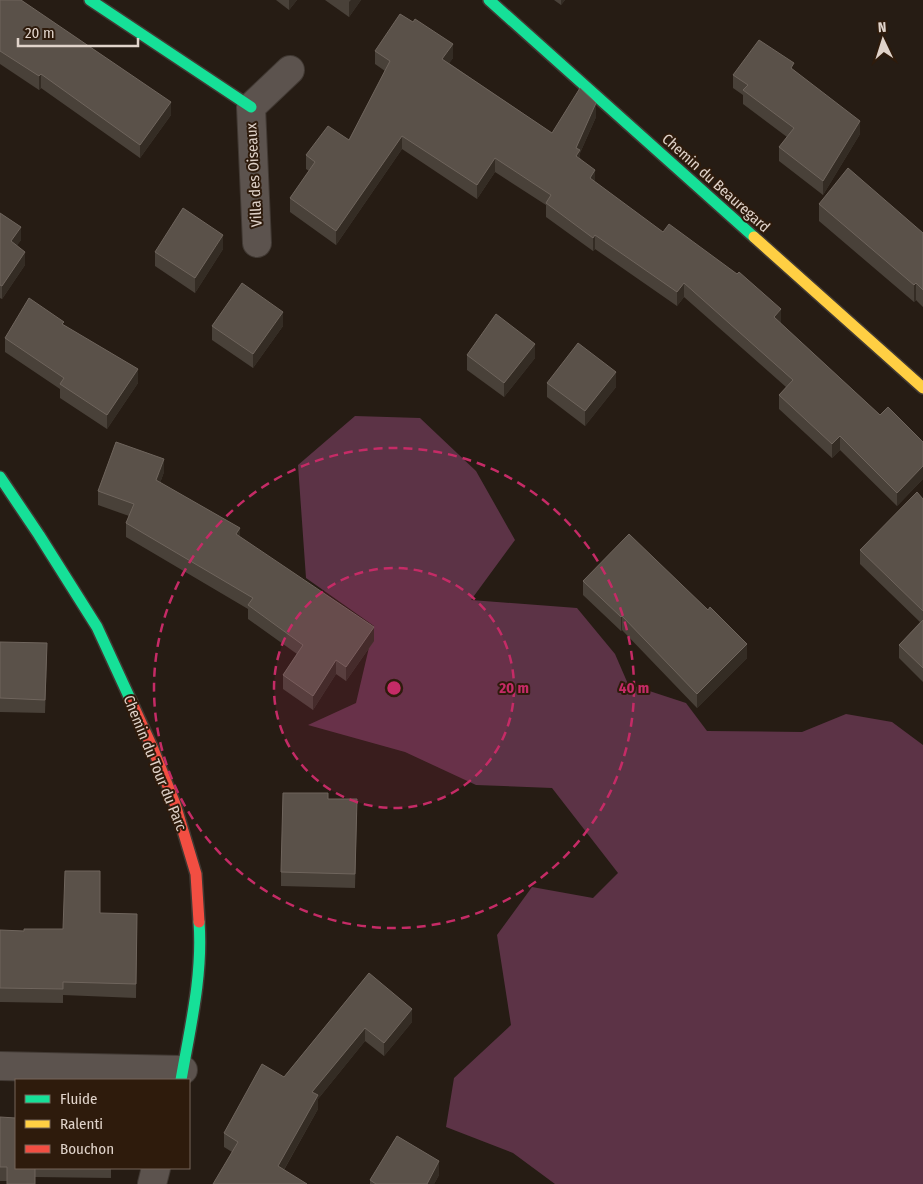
<svg xmlns="http://www.w3.org/2000/svg" width="923" height="1184" font-family="'Fira Sans Condensed',sans-serif">
<rect width="100%" height="100%" fill="#261c14"/>
<polygon fill="#5c3346" points="355,416 420,418 476,471 515,540 471,600 577,608 615,654 628,684 686,703 707,731 802,732 846,714 892,722 923,745 923,1184 555,1184 513,1153 446,1127 454,1078 511,1025 497,935 532,887 593,898 618,873 552,788 476,785 405,752 308,725 356,703 374,626 306,578 298,465"/>
<g fill="none" stroke-linecap="round" stroke-linejoin="round">
<g stroke="#413933" stroke-width="30">
<g id="street">
<polyline points="257,243 251,107 290,70"/>
<polyline points="0,1066 183,1070"/>
<polyline points="152,1184 156,1168"/>
</g>
</g>
<g stroke="#413933" stroke-width="14">
<g id="fast">
<polyline points="90,0 251,107"/>
<polyline points="489,0 754,237"/>
<polyline points="0,477 39,535 97,627 132,703"/>
<path d="M181,1080C190,1028 203,975 199,922"/>
</g>
</g>
<g stroke="#413933" stroke-width="14">
<polyline id="slow" points="754,237 923,388"/>
</g>
<g stroke="#413933" stroke-width="14">
<polyline id="jam" points="132,703 153,749 175,804 196,874 199,922"/>
</g>
<use href="#street" stroke="#5c534e" stroke-width="28"/>
<use href="#fast" stroke="#16e098" stroke-width="11"/>
<use href="#slow" stroke="#ffcf43" stroke-width="11"/>
<use href="#jam" stroke="#f24e42" stroke-width="11"/>
</g>
<g fill="#494139">
<polygon points="0,0 171,115 140,158 41,88 39,90 0,64"/>
<polygon points="276,0 297,0 289,10"/>
<polygon points="325,0 361,0 349,17"/>
<polygon points="554,0 565,0 561,5"/>
<polygon points="375,51 453,58 449,63 552,133 596,117 580,153 580,158 595,182 781,322 780,323 880,415 923,442 923,479 897,506 840,450 832,458 779,409 779,395 786,387 684,297 677,306 595,249 593,251 546,217 546,205 495,172 477,199 402,149 336,245 290,212 290,198 309,171 306,169 306,155 349,140 385,71 375,64"/>
<polygon points="794,70 860,134 823,195 779,161 779,147 787,137 743,104 743,95 733,88 733,75"/>
<polygon points="819,204 923,233 923,307 916,300 914,302 819,221"/>
<polygon points="0,213 21,240 17,245 25,265 2,299 0,298"/>
<polygon points="223,249 195,293 155,266 155,252"/>
<polygon points="64,325 138,383 107,429 60,398 60,389 5,352 5,338"/>
<polygon points="212,326 283,326 253,368 212,340"/>
<polygon points="467,355 535,358 504,397 467,370"/>
<polygon points="547,383 616,387 585,426 547,397"/>
<polygon points="164,472 160,483 240,537 374,641 346,681 336,674 313,710 283,689 283,675 297,654 248,619 248,609 126,537 126,523 129,516 98,505 98,491"/>
<polygon points="923,499 923,682 899,658 899,645 920,622 860,564 860,550"/>
<polygon points="583,581 708,610 747,658 697,708 622,630 621,631 583,595"/>
<polygon points="0,642 47,657 45,713 0,712"/>
<polygon points="328,799 357,813 355,888 281,886 281,872"/>
<polygon points="137,914 136,998 63,995 63,1003 0,1002 0,930 24,931 63,929"/>
<polygon points="369,973 412,1022 384,1056 365,1041 318,1099 318,1109 284,1170 232,1152 224,1147 224,1133 284,1077"/>
<polygon points="0,1117 16,1168 111,1168 111,1178 35,1177 7,1181 0,1181"/>
<polygon points="439,1175 434,1184 370,1184 370,1180"/>
</g>
<g fill="#342c24">
<polygon points="289,0 297,0 289,10"/>
<polygon points="351,0 361,0 349,17 349,2"/>
<polygon points="561,0 565,0 561,5"/>
<polygon points="453,44 453,58 442,73 442,59"/>
<polygon points="41,74 41,88 39,90 39,76"/>
<polygon points="171,102 171,115 140,158 140,145"/>
<polygon points="596,103 596,117 580,153 580,164 576,160 576,148"/>
<polygon points="860,121 860,134 823,195 823,181"/>
<polygon points="402,136 402,149 336,245 336,231"/>
<polygon points="495,158 495,172 477,199 477,185"/>
<polygon points="595,170 595,184 590,178"/>
<polygon points="21,227 21,240 11,254 11,241"/>
<polygon points="223,235 223,249 195,293 195,278"/>
<polygon points="595,235 595,249 593,251 593,238"/>
<polygon points="25,252 25,265 2,299 2,286"/>
<polygon points="684,283 684,297 677,306 677,292"/>
<polygon points="916,283 916,300 914,302 914,285"/>
<polygon points="781,309 781,322 774,330 774,317"/>
<polygon points="283,312 283,326 253,368 253,354"/>
<polygon points="535,344 535,358 504,397 504,383"/>
<polygon points="138,369 138,383 107,429 107,415"/>
<polygon points="616,372 616,387 585,426 585,411"/>
<polygon points="840,436 840,450 832,458 832,444"/>
<polygon points="164,459 164,472 156,494 156,480"/>
<polygon points="923,466 923,479 897,506 897,493"/>
<polygon points="240,528 240,541 236,534"/>
<polygon points="622,616 622,630 621,631 621,617"/>
<polygon points="374,627 374,641 346,681 346,667"/>
<polygon points="747,644 747,658 697,708 697,694"/>
<polygon points="336,660 336,674 313,710 313,696"/>
<polygon points="412,1009 412,1022 384,1056 384,1043"/>
<polygon points="365,1028 365,1041 318,1099 318,1109 278,1180 278,1166 312,1092"/>
<polygon points="439,1161 439,1175 434,1184 427,1184"/>
</g>
<g fill="#5a5149" stroke="#6f655d">
<polygon points="0,0 21,0 171,102 140,145 41,74 39,76 0,51"/>
<polygon points="400,14 413,22 415,19 453,44 442,59 552,133 580,88 596,103 576,148 580,150 576,156 595,170 590,178 663,232 669,224 737,274 739,272 781,309 774,317 880,415 888,407 923,442 923,466 897,493 840,436 832,444 779,395 793,380 684,283 677,292 595,235 593,238 546,203 551,195 495,158 477,185 402,136 336,231 290,198 315,162 306,155 328,126 349,140 390,61 375,51"/>
<polygon points="759,40 794,63 791,68 860,121 823,181 779,147 794,128 743,90 748,85 733,75"/>
<polygon points="848,168 923,233 923,290 916,283 914,285 819,204"/>
<polygon points="183,208 223,235 195,278 155,252"/>
<polygon points="0,213 21,227 11,241 25,252 2,286 0,285"/>
<polygon points="242,283 283,312 253,354 212,326"/>
<polygon points="29,298 64,322 62,324 138,369 107,415 60,384 64,378 5,338"/>
<polygon points="496,314 535,344 504,383 467,355"/>
<polygon points="578,343 616,372 585,411 547,383"/>
<polygon points="116,442 164,459 156,480 240,528 236,534 374,627 346,667 336,660 313,696 283,675 303,645 248,605 253,598 126,523 134,504 98,491"/>
<polygon points="917,492 923,499 923,611 860,550"/>
<polygon points="629,534 708,610 710,607 747,644 697,694 622,616 621,617 583,581"/>
<polygon points="923,620 923,668 899,645"/>
<polygon points="0,642 47,643 45,700 0,698"/>
<polygon points="283,793 328,793 328,799 357,799 355,874 281,872"/>
<polygon points="65,871 100,871 100,913 137,914 136,984 63,982 63,989 0,988 0,930 24,931 24,929 63,929"/>
<polygon points="369,973 412,1009 384,1043 365,1028 312,1092 318,1095 278,1166 307,1184 213,1184 238,1142 224,1133 262,1064 284,1077"/>
<polygon points="0,1117 16,1118 16,1168 35,1168 35,1184 7,1184 7,1167 0,1167"/>
<polygon points="397,1136 439,1161 427,1184 376,1184 370,1180"/>
</g>
<circle cx="394" cy="688" r="120" fill="#c52b66" fill-opacity=".12"/>
<g fill="none" stroke="#c52b66" stroke-width="2.5" stroke-dasharray="9 6">
<circle cx="394" cy="688" r="120"/>
<circle cx="394" cy="688" r="240"/>
</g>
<g text-anchor="middle" dominant-baseline="central" stroke-width="4" stroke-linejoin="round" paint-order="stroke">
<g font-size="15" fill="#e0d3ca" stroke="#2e1b0c">
<text transform="translate(254 175) rotate(-93)">Villa des Oiseaux</text>
<text transform="translate(716 183) rotate(42)">Chemin du Beauregard</text>
<text transform="translate(155 763) rotate(68)">Chemin du Tour du Parc</text>
</g>
</g>
<circle cx="394" cy="688" r="8" fill="#c52b66" stroke="#2e1b0c" stroke-width="2.5"/>
<g font-size="15" text-anchor="middle" font-weight="bold" fill="#c52b66" stroke="#2e1b0c" stroke-width="4" stroke-linejoin="round" paint-order="stroke">
<text x="514" y="693">20 m</text>
<text x="634" y="693">40 m</text>
</g>
<rect x="15" y="1079" width="175" height="90" fill="#2e1b0c" stroke="#756558"/>
<rect x="25" y="1095" width="25" height="8" fill="#16e098" stroke="#756558"/>
<text x="60" y="1104" font-size="15" fill="#e0d3ca">Fluide</text>
<rect x="25" y="1120" width="25" height="8" fill="#ffcf43" stroke="#756558"/>
<text x="60" y="1129" font-size="15" fill="#e0d3ca">Ralenti</text>
<rect x="25" y="1145" width="25" height="8" fill="#f24e42" stroke="#756558"/>
<text x="60" y="1154" font-size="15" fill="#e0d3ca">Bouchon</text>
<g transform="translate(883 40) rotate(356)" stroke="#2e1b0c" stroke-width="4" paint-order="stroke">
<path d="M0-4L9 19L0 12L-9 19Z" fill="#e0d3ca"/>
<text y="-8" font-size="14" font-weight="bold" text-anchor="middle" fill="#e0d3ca">N</text>
</g>
<path d="M18 38v8h120v-8" fill="none" stroke="#e0d3ca" stroke-width="2.5"/>
<text x="25" y="38" font-size="15" fill="#e0d3ca" stroke="#2e1b0c" stroke-width="4" paint-order="stroke">20 m</text>
</svg>
